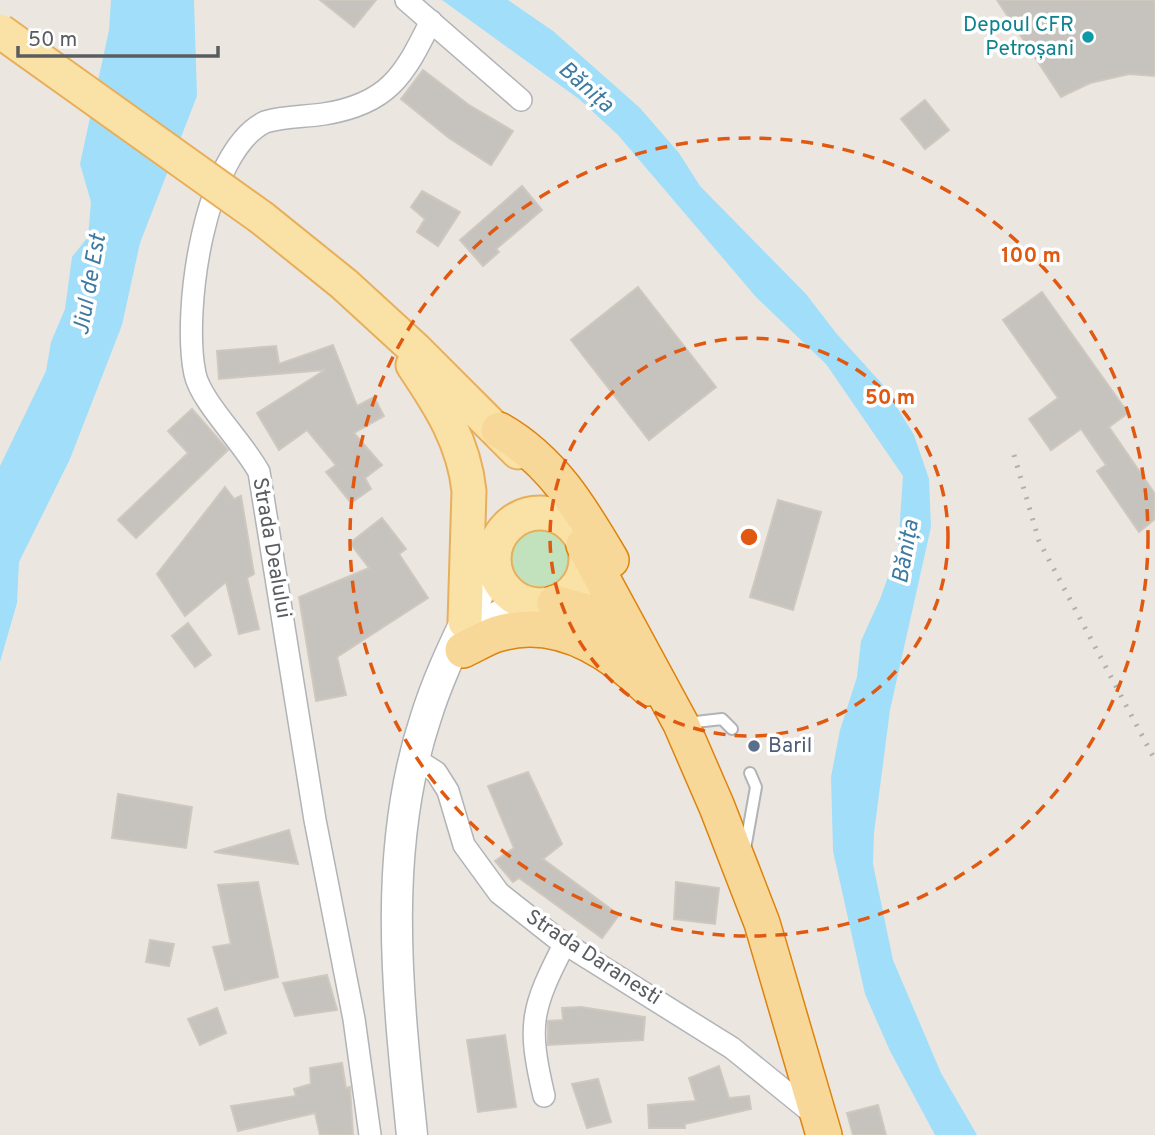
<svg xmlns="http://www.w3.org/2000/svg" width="1155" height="1135" font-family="Overpass,sans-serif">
<rect width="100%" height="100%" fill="#ebe7e0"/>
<circle fill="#c1e2bd" cx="539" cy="558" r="44"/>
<g fill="#a1defa">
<polygon points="111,0 194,0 197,96 140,243 122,325 70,459 19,562 17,603 0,662 0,466 46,371 51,342 65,309 72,257 88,237 91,202 80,164 109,30"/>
<polygon points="442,0 508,0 553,31 640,108 679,153 700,186 806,294 836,333 883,385 914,435 929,479 931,527 890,710 874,833 873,864 893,960 941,1073 977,1135 935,1135 890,1051 865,994 833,851 831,777 840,730 857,677 861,641 880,599 898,549 903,476 826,364 756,297 618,135 579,99"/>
</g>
<g fill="#c6c2bd" stroke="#cfc8bf" stroke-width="2">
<polygon points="320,0 376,0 354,27"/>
<polygon points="997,0 1155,0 1155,76 1129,74 1090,83 1061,97"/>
<polygon points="423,70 469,105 513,131 491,165 449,138 401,99"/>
<polygon points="925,100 949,130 925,149 901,119"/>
<polygon points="522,186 542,210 496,249 499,252 483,266 460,240"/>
<polygon points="422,191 460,212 438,246 417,232 425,219 411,207"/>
<polygon points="638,287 716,387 649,440 571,340"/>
<polygon points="1042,292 1128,413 1109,427 1155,494 1155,519 1139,532 1097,471 1106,465 1081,429 1051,450 1029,419 1058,398 1003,320"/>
<polygon points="333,345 357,406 374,397 384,416 354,433 382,465 365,478 371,489 351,503 326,472 336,465 307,430 279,450 257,413 325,370 219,379 217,351 276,346 279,364"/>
<polygon points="192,409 228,450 136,538 118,520 188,453 168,431"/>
<polygon points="225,487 234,499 241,496 254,574 247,578 259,629 239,634 226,582 185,616 157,574"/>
<polygon points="778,500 821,512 793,610 750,597"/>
<polygon points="382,518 406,549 399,554 428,598 337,657 346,695 316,701 299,597 369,568 350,543"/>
<polygon points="188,623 211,655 195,667 172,636"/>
<polygon points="528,772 562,844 543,859 619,915 602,938 519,878 513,882 495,861 514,848 488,786"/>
<polygon points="118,794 192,807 186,848 112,838"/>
<polygon points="289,830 298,864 214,852"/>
<polygon points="258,882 278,977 225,990 213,947 231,944 218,885"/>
<polygon points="676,882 719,888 715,924 674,919"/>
<polygon points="150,940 174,944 169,966 146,962"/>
<polygon points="327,975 337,1010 295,1016 283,983"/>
<polygon points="581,1007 645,1017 643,1040 548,1045 548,1021 563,1020 562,1008"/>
<polygon points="217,1008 226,1033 200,1045 188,1019"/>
<polygon points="505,1035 516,1107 478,1112 467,1040"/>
<polygon points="342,1063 346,1088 350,1087 353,1135 320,1135 315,1113 238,1131 231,1106 296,1096 294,1089 311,1084 310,1068"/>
<polygon points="719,1066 729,1098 749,1096 751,1109 685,1124 685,1128 649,1128 648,1105 696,1101 689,1078"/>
<polygon points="598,1079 611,1122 587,1128 572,1084"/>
<polygon points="878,1105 886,1135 853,1135 847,1113"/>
</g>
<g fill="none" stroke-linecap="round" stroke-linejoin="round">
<g stroke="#b1b3b7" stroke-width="14">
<g id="service">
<polyline points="687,723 722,719 732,729"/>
<polyline points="745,849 756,787 750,773"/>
</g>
</g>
<g stroke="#b1b3b7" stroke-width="24">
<g id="minor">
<polyline points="406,0 521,100"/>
<polyline points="414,758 436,772 448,791 464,845 499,893 556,938 732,1048 817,1117"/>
<path d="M544,1096C527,1024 531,1009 565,943"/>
<path d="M370,1135L354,1019L315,820L259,472C243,442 201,402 195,374C182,312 204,152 265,122C284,116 304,117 324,114C388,104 404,76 431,21"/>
</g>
</g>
<g stroke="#b0b4b7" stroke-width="33">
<g id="secondary">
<polyline points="469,643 497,617 529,604"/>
<path d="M412,1135C398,996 381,852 426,717C443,662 472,612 493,560"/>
</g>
</g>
<g stroke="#e8af5b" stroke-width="37">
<g id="primary">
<polyline points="262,218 344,284 416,350 518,452"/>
<path d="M413,365C440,405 464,442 469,491L465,622"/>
<circle cx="540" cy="559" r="46"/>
</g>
</g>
<g stroke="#de830d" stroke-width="38">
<g id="trunk">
<path d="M499,430C552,460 581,509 611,560"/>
<polyline points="584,545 681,724 717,807 762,923 824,1135"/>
<polyline points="555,603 601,616 629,642"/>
<path d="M463,650C474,645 485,638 497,634C556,616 609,650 648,688"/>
</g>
</g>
<use href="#service" stroke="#fff" stroke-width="10"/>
<use href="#minor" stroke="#fff" stroke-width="21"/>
<use href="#secondary" stroke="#fff" stroke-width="30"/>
<use href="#primary" stroke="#fae2a6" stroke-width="33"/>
<use href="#trunk" stroke="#f8d898" stroke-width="35"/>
<polyline stroke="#afb0b0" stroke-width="5" stroke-dasharray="2 9" stroke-linecap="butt" points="1014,455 1039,541 1155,760"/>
<g stroke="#e8af5b" stroke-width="37" stroke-linecap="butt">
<polyline id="primary-bridge" points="0,31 262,218"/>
</g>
<use href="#primary-bridge" stroke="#fae2a6" stroke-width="33"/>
</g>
<g fill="none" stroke="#e15910" stroke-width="3.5" stroke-dasharray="12 9">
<circle cx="749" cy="537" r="199"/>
<circle cx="749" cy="537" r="399"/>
</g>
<circle fill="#0f9aa8" stroke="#fff" stroke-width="2.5" cx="1088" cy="37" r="7"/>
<circle fill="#5c6f8a" stroke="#fff" stroke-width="2.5" cx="754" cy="746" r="7"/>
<g text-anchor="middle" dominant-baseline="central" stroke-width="7" stroke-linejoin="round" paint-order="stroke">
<g font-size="21" fill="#0d838f" stroke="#fff" text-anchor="end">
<text x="1074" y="25">Depoul CFR<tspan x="1074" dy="24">Petroșani</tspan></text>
</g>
<g font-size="21" fill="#595d60" stroke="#fff">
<text transform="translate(271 548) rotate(80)">Strada Dealului</text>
<text transform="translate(593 958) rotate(33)">Strada Daranesti</text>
</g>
<g font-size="21" fill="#4e5e75" stroke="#fff" text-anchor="start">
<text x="768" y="746">Baril</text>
</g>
<g font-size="23" font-style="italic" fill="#3e7aa1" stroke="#fff">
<text transform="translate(585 88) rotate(41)">Bănița</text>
<text transform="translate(91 285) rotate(-80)">Jiul de Est</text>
<text transform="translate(907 552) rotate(-80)">Bănița</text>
</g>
</g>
<circle cx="749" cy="537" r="10" fill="#e15910" stroke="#fff" stroke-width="3.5"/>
<g font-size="21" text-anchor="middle" font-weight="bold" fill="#e15910" stroke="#fff" stroke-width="7" stroke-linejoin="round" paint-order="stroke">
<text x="1031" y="262">100 m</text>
<text x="890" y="404">50 m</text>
</g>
<path d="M18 46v10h200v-10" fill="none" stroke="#595d60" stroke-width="3.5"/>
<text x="28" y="46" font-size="21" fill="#595d60" stroke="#ffffff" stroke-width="5" paint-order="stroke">50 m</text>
</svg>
